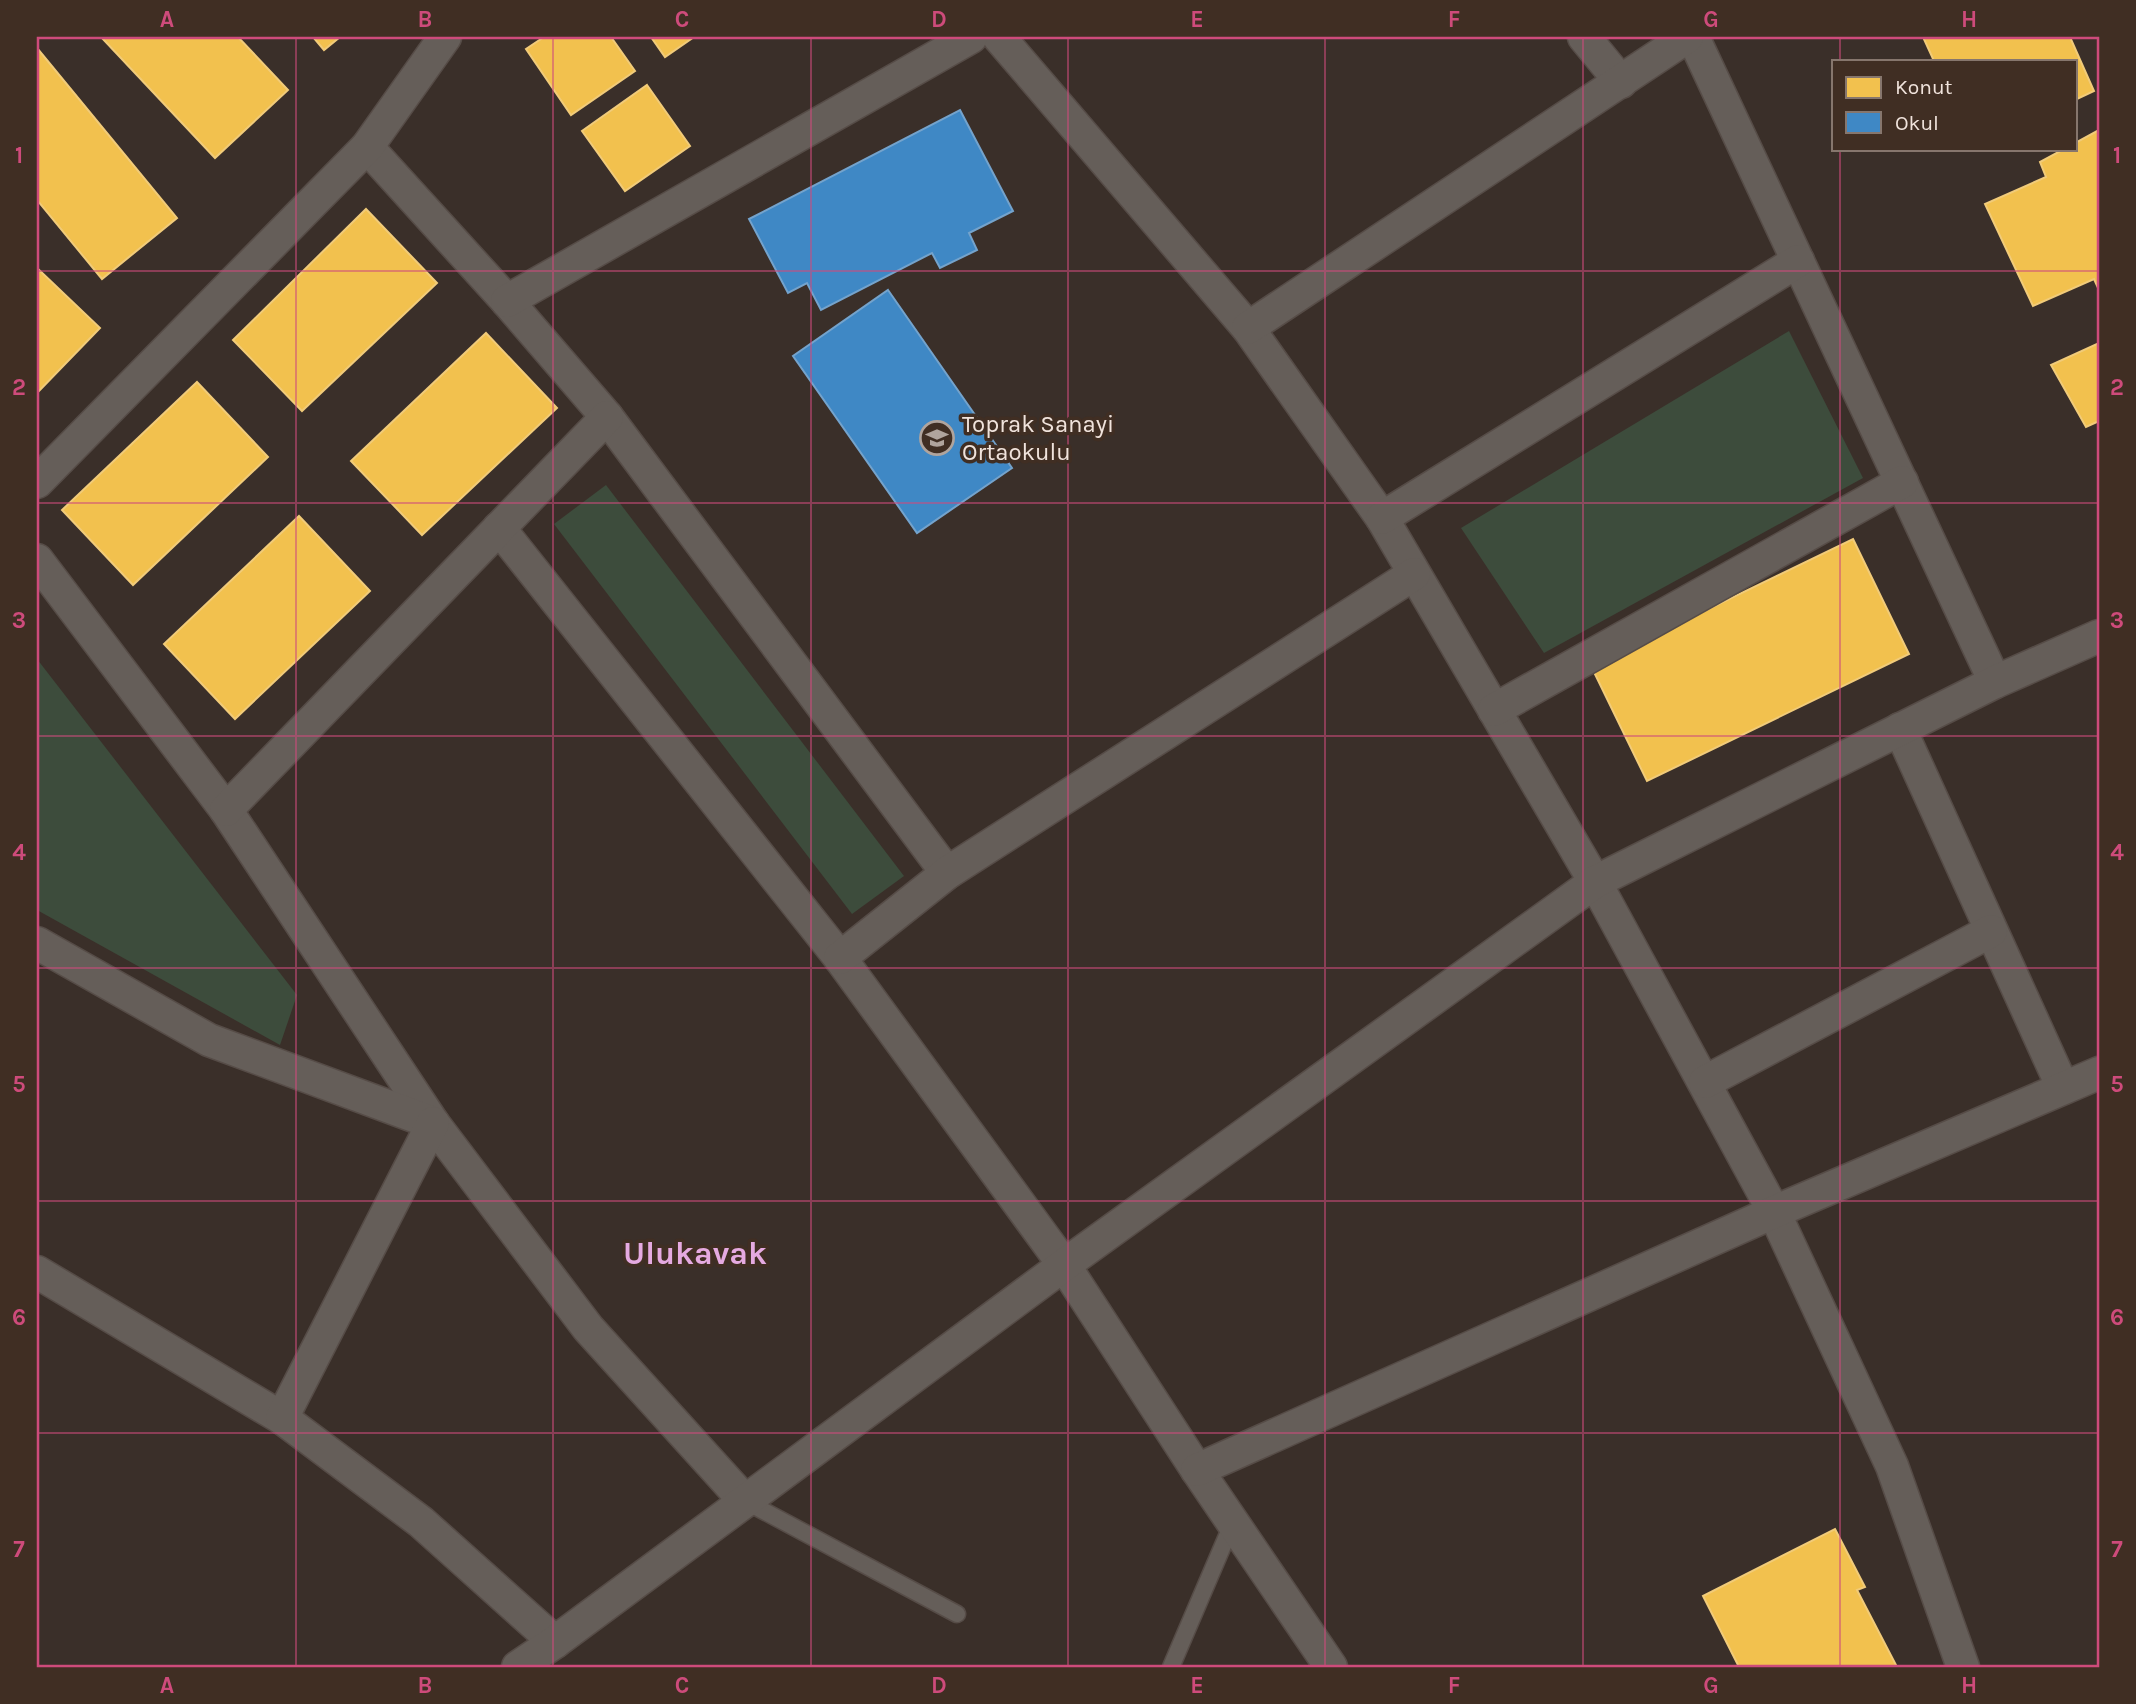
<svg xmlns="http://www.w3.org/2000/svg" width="2136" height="1704" font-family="Karla,sans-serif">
<rect width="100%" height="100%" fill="#3a2f29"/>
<g fill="#3d4c3c">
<polygon points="1789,331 1863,478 1544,653 1461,528"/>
<polygon points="606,485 904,876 852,914 554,524"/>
<polygon points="37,659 297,995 280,1045 37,910"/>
</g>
<g fill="#f2c14e" stroke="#f1cb79" stroke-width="2">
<polygon points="101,37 238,37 288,90 215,158"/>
<polygon points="313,37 340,37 324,50"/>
<polygon points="544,37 611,37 635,71 571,115 526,49"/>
<polygon points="651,37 694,37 665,57"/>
<polygon points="1923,37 2070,37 2094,91 2075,100 2075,61 1934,61"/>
<polygon points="37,48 177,218 102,279 37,200"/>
<polygon points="647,85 690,146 625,191 582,131"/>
<polygon points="2099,130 2099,290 2094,279 2033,306 1985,204 2046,177 2040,162 2064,149 2075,149 2075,143"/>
<polygon points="366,209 437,283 302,411 233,340"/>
<polygon points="37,268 100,328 37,393"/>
<polygon points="486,333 557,408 422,535 351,461"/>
<polygon points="2099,343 2099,421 2086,427 2051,365"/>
<polygon points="197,382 268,457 133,585 62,510"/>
<polygon points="299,516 370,591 235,719 164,644"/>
<polygon points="1853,539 1909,654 1647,781 1591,666"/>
<polygon points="1835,1529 1865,1587 1857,1590 1897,1667 1739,1667 1703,1596"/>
</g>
<g fill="#3f88c5" stroke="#74a3cc" stroke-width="2">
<polygon points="960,110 1013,211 969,233 977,250 940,268 932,253 821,310 807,283 788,293 749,219"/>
<polygon points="888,290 1012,468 917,533 793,356"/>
</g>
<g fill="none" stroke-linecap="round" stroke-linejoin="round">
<g stroke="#564c47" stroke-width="19">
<g id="lane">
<polyline points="745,1501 957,1614"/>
<polyline points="1171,1667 1233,1522"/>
</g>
</g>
<g stroke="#564c47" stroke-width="35">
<g id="street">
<polyline points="999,37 1248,328 1382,518 1595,882 1774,1212 1892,1466 1963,1667"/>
<polyline points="1584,37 1621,82"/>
<polyline points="1693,37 1995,682"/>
<polyline points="367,147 507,301 607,417 947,873"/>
<polyline points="507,301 971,37"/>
<polyline points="1248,328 1687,37"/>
<polyline points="37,482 367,147 445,37"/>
<polyline points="1382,518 1798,261"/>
<polyline points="499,528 840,958 1064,1265 1197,1470 1331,1667"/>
<polyline points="37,560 226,810 433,1123 588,1328 745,1501"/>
<polyline points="1494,710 1902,482"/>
<polyline points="1900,729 2063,1088"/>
<polyline points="226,810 607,417"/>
<polyline points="37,943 209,1040 433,1123"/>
<polyline points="840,958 947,873 1414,574"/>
<polyline points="1705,1082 1991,931"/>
<polyline points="37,1272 282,1418 421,1522 555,1642"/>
<polyline points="282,1418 433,1123"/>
<polyline points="1197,1470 1774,1212 2099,1073"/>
<polyline points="518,1667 555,1642 1064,1265 1595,882 1995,682 2099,636"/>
</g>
</g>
<use href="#lane" stroke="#655e59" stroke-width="16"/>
<use href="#street" stroke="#655e59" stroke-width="32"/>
</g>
<path fill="none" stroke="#ce4b7b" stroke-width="2" stroke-opacity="0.55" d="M296,37V1667M553,37V1667M811,37V1667M1068,37V1667M1325,37V1667M1583,37V1667M1840,37V61M1840,149V1667M37,271H2099M37,503H2099M37,736H2099M37,968H2099M37,1201H2099M37,1433H2099"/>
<defs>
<g id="school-ring" transform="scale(1.75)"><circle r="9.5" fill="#402e23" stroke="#b0a49d" stroke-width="1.5"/><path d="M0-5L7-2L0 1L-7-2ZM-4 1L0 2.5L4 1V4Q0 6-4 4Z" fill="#b0a49d"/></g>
</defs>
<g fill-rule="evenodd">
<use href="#school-ring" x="937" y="438"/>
</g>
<g text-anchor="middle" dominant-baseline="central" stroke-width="7" stroke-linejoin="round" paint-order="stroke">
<g font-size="24" fill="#f0e3dc" stroke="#402e23" text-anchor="start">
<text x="962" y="424">Toprak Sanayi<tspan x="962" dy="28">Ortaokulu</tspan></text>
</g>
<g font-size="32" font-weight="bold" fill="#e5aae1" stroke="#402e23">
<text x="695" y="1253">Ulukavak</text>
</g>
</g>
<rect width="2136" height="1704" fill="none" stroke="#402e23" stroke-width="77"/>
<rect x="1832" y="60" width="245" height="91" fill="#402e23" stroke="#86766d" stroke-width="2"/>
<rect x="1846" y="77" width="35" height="21" fill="#f2c14e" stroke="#86766d" stroke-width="2"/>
<text x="1895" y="94" font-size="21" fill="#f0e3dc">Konut</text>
<rect x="1846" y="112" width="35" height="21" fill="#3f88c5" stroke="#86766d" stroke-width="2"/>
<text x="1895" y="130" font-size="21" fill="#f0e3dc">Okul</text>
<rect x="38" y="38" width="2060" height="1628" fill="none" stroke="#ce4b7b" stroke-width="2.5"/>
<g font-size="23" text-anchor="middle" font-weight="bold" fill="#ce4b7b">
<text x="167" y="27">A</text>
<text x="425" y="27">B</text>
<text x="682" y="27">C</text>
<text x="939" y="27">D</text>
<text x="1197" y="27">E</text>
<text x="1454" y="27">F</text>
<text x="1711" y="27">G</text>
<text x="1969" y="27">H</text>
<text x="19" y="163">1</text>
<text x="2117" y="163">1</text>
<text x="19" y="395">2</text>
<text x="2117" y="395">2</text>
<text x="19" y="628">3</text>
<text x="2117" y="628">3</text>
<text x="19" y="860">4</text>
<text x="2117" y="860">4</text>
<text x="19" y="1092">5</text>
<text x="2117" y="1092">5</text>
<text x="19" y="1325">6</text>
<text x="2117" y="1325">6</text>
<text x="19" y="1557">7</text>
<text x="2117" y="1557">7</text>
<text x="167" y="1693">A</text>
<text x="425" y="1693">B</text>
<text x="682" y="1693">C</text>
<text x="939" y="1693">D</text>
<text x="1197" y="1693">E</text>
<text x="1454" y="1693">F</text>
<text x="1711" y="1693">G</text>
<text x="1969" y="1693">H</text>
</g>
</svg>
